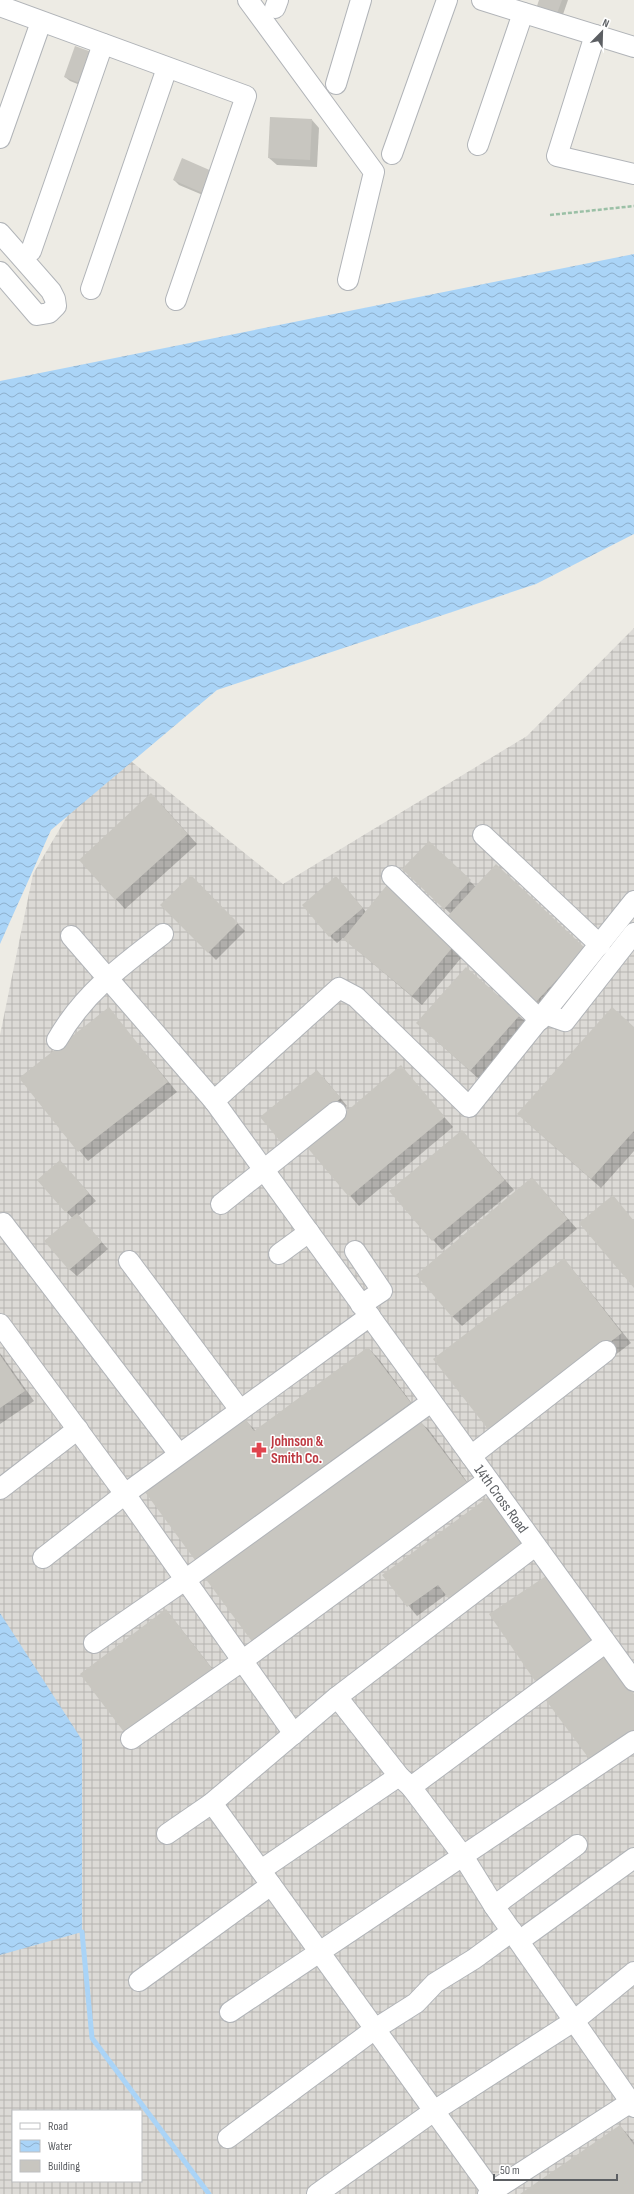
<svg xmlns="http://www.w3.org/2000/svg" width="634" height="2194" font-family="'Sofia Sans Condensed',sans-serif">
<defs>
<pattern id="industrial-grid" width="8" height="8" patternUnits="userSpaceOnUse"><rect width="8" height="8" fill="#dcdad6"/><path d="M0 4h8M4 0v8" fill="none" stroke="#b6b4b1"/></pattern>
<pattern id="water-waves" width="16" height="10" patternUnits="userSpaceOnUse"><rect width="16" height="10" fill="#aad4f7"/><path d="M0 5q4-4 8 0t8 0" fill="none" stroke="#8eafcc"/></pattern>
</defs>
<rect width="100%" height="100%" fill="#edebe4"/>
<path fill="url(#industrial-grid)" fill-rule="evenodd" d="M634,628V2194H0V1035L33,874L110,744L283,884L527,736ZM13,2111H141V2181H13Z"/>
<g fill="url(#water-waves)">
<polygon points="634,254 634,534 536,584 217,690 51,830 0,944 0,381"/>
<polygon points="0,1613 82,1740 82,1932 0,1955"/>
</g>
<g fill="#0003">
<polygon points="540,0 568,0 560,23"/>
<polygon points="96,55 90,89 70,81 65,77"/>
<polygon points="312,120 319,128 317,167 277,165 269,158"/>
<polygon points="183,160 210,198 179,185 174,180"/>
<polygon points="161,804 197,844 125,909 80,860"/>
<polygon points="429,842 476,887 585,949 543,1014 451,914 411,876"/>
<polygon points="191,877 245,931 216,960 162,905"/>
<polygon points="343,885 366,912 466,952 422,1005 343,938 337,943 330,936"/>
<polygon points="108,1009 177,1092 88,1161 20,1078"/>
<polygon points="519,1016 529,1025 480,1080 427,1032"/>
<polygon points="634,1028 634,1151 601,1188 528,1123"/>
<polygon points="401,1067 453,1127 359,1206 307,1146"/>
<polygon points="324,1078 347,1106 292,1152"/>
<polygon points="462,1131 514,1190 442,1250 391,1192"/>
<polygon points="60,1161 96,1201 78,1216 108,1249 77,1276 69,1269 73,1219 67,1212"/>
<polygon points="532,1178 577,1229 462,1326 452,1316"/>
<polygon points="564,1259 631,1343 501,1442"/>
<polygon points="368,1348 378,1358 419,1413 205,1569 196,1559 245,1420 256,1431"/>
<polygon points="0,1353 34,1401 0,1424"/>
<polygon points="419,1421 429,1430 476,1494 206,1578"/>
<polygon points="491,1496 447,1594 417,1616 384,1575"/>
<polygon points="166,1610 222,1681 128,1735"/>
<polygon points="491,1615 602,1648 543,1688 536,1680"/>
<polygon points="620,2126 634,2142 634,2194 522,2194"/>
</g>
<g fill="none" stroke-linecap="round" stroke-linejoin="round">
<polyline stroke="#aad4f7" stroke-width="5" points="82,1932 92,2038 209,2194"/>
</g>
<g fill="#c8c6c0">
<polygon points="539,0 562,0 555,19 535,12"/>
<polygon points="75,46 97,54 85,85 64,77"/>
<polygon points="270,117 312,119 310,160 268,158"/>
<polygon points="182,158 214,172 205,194 173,180"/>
<polygon points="151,793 188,834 115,900 79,860"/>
<polygon points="429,841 471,880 444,909 402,869"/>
<polygon points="496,864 586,949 533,1005 443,921"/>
<polygon points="191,875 238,923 208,953 160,905"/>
<polygon points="336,876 363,908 329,937 302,905"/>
<polygon points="387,885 457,942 412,996 343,939"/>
<polygon points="466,967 520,1015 470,1071 416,1023"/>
<polygon points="109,1007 168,1082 78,1152 19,1078"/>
<polygon points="612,1007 634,1027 634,1131 591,1179 517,1114"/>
<polygon points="401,1065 445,1117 349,1197 306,1146"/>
<polygon points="317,1070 341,1098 284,1146 260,1117"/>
<polygon points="462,1130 505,1180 432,1241 389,1191"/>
<polygon points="60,1160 89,1193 66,1213 37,1180"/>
<polygon points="532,1177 568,1219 452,1317 416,1275"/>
<polygon points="613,1195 634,1221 634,1288 579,1223"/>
<polygon points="77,1213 102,1242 69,1270 44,1241"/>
<polygon points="564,1258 622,1333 491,1433 433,1359"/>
<polygon points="368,1347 411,1403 195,1560 145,1492 245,1418 254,1431"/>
<polygon points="0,1355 25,1391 0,1408"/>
<polygon points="419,1419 468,1484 253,1643 205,1578"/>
<polygon points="491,1495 524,1544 449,1599 438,1585 407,1607 382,1575"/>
<polygon points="549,1574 595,1640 535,1681 489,1614"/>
<polygon points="166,1609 214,1671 127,1736 80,1674"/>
<polygon points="605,1655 634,1694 634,1734 593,1764 545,1699"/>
<polygon points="620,2125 634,2145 634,2194 520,2194"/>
</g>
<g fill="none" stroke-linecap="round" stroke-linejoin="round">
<g stroke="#b1b4b8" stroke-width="22">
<g id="minor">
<polyline points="248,0 374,172 348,280"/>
<polyline points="482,0 634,47"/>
<polyline points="0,6 246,96 176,300"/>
<polyline points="275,8 278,0"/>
<polyline points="595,35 557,156 634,174"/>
<polyline points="336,84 361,0"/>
<polyline points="0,138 41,22"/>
<polyline points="478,145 523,13"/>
<polyline points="392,154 447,0"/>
<polyline points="0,233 51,291 55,299 56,306 49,313 37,315 0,272"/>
<polyline points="31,251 103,44"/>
<polyline points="91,289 167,68"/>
<polyline points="483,835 600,945"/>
<polyline points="392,876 540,1020"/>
<polyline points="71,936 214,1101 634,1681"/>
<polyline points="545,1014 565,1021 634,933"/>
<path d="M57,1040C83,994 122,965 163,934"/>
<polyline points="214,1101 339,988 356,997 469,1107 634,901"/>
<polyline points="221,1204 336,1112"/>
<polyline points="3,1223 179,1454"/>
<polyline points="355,1251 382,1291 361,1305"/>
<polyline points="279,1254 309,1232"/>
<polyline points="129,1261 240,1410"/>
<polyline points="0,1324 125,1494 294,1734"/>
<polyline points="471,1456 606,1351"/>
<polyline points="0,1489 78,1429"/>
<polyline points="43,1558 125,1494 370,1316"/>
<polyline points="94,1643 185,1580 431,1402"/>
<polyline points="337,1697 399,1776 411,1787 463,1856 494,1906 634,2107"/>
<polyline points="131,1739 242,1661 488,1480"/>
<polyline points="411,1787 605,1643"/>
<polyline points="212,1803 494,2194"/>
<polyline points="167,1834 212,1803 337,1697 535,1546"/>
<polyline points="261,1870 399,1776"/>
<polyline points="494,1906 577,1845"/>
<polyline points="519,1941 634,1858"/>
<polyline points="139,1981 271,1885"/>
<polyline points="230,2012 634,1741"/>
<polyline points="228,2138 375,2029 416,2003 435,1983 474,1959 512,1931"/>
<polyline points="317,2194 434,2111 574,2021 634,1972"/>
<polyline points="488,2194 634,2100"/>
</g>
</g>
<polyline stroke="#9bc0a6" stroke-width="2.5" stroke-dasharray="4 2" stroke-linecap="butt" points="550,215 634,206"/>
<use href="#minor" stroke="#fff" stroke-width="20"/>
</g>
<defs>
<g id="pharmacy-bare" transform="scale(1.2)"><path d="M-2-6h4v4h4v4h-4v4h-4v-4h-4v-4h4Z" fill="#e0444e" stroke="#fff" stroke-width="2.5" paint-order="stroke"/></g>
</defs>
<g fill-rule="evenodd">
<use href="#pharmacy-bare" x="259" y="1450"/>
</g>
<g text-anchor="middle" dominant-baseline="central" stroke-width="3" stroke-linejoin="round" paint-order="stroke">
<g font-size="15" font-weight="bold" fill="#be3a42" stroke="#fff" text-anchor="start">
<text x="271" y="1441">Johnson &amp;<tspan x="271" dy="17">Smith Co.</tspan></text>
</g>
<g font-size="15" fill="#5c5f63" stroke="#fff">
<text transform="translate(501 1499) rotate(54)">14th Cross Road</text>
</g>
</g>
<rect x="12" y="2110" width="130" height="72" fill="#ffffff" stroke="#bebfc1"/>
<rect x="20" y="2123" width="20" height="6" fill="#ffffff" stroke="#bebfc1"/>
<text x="48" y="2130" font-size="12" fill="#5c5f63">Road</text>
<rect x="20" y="2140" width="20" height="12" fill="url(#water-waves)" stroke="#bebfc1"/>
<text x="48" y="2150" font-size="12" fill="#5c5f63">Water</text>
<rect x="20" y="2160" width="20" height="12" fill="#c8c6c0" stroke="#bebfc1"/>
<text x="48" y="2170" font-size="12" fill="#5c5f63">Building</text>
<g transform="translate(602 32) rotate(23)" stroke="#ffffff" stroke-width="3" paint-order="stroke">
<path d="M0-3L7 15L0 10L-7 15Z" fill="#5c5f63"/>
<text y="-6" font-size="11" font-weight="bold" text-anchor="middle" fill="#5c5f63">N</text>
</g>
<path d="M494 2174v6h123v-6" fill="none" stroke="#5c5f63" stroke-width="2"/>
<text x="500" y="2174" font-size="12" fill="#5c5f63" stroke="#ffffff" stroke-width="3" paint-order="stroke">50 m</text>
</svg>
